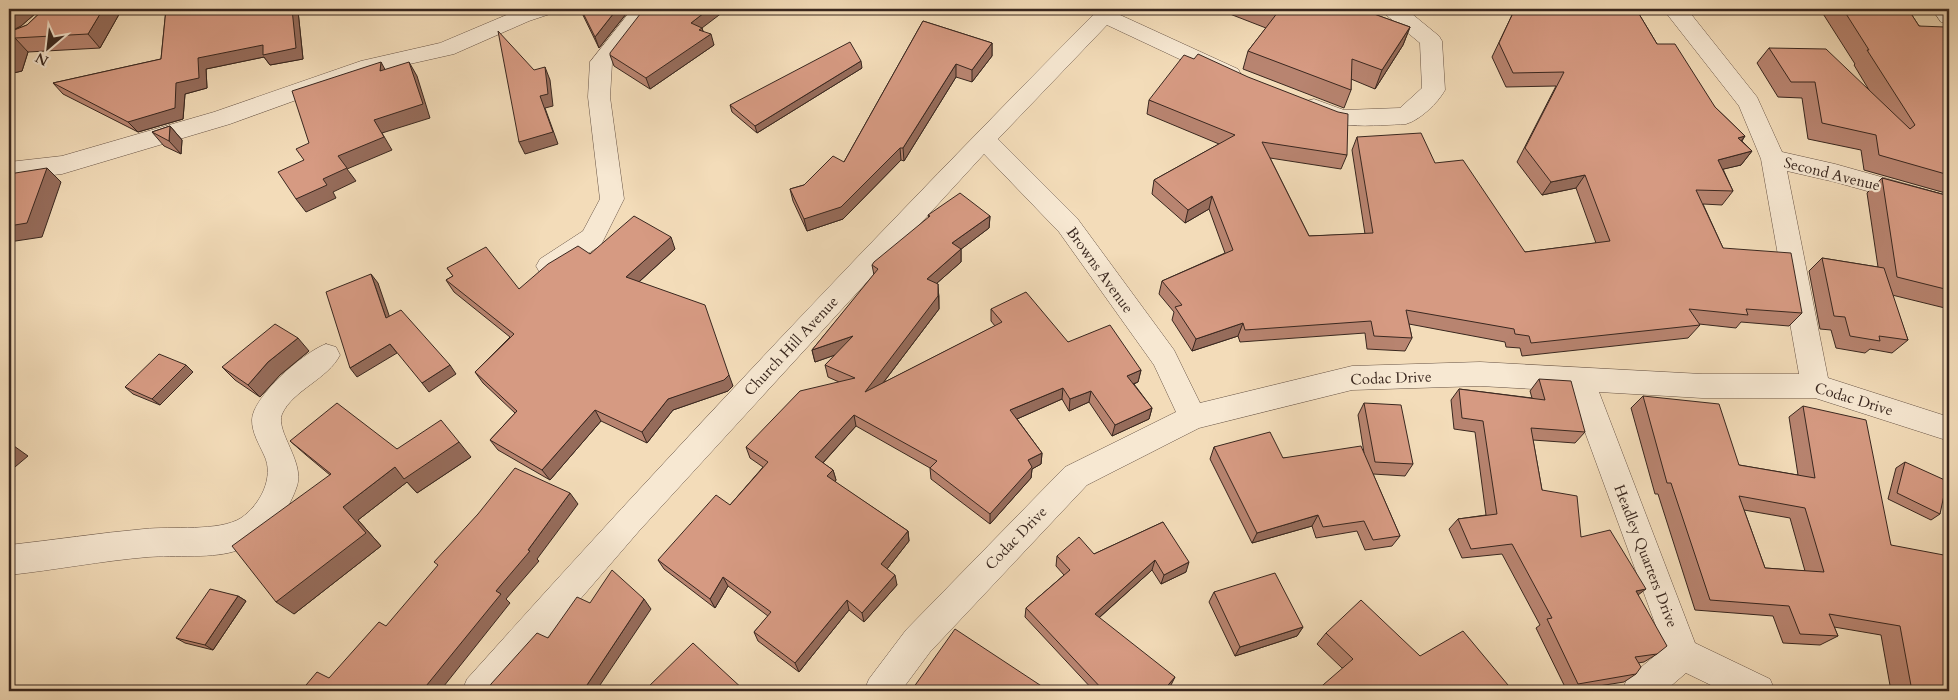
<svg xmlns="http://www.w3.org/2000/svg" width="1958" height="700" font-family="Cardo,serif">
<rect width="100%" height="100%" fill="#f3dcb9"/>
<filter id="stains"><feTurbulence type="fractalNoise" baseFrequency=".004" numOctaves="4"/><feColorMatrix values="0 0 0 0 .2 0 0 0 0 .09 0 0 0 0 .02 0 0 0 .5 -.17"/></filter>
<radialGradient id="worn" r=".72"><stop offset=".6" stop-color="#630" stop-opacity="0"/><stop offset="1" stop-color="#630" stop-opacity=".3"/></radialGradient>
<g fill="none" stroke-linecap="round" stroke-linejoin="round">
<g stroke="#685446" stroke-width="1">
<g id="minor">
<polygon points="521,9 553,9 550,14 529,21 454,54 374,72 230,124 62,174 9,180 9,162 62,156 214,112 361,61 440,43"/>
<polygon points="632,9 654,9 612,63 610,97 624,199 601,245 558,273 549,276 540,273 536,266 540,259 583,231 600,199 588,97 590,62"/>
<path d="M1099,9H1121L1118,14L1238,69L1241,74L1238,79L1230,82L1222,79L1107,25L998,139L1077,218L1174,350L1200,403L1352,366L1480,362L1702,374H1799L1761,159L1739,106L1663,9H1687L1757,97L1782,152L1835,164L1949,196V214L1835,182L1787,171L1828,378L1949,417V441L1815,398H1702L1599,392L1695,643L1770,679L1775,691H1723L1686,673L1665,691H1622L1627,679L1664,648L1570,391L1480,386L1352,390L1199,428L1087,485L930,652L901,691H864L869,679L906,630L1065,467L1176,412L1154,365L1059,232L984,154L639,531L501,691H462L467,679C672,450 883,227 1099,9Z"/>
<path d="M1383,9H1406L1439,36L1442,41L1445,90C1438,103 1420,120 1406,124C1380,125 1317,132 1302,107L1306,101L1314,99L1344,110L1400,108L1422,88L1420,43L1385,14Z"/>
<polygon points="1932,9 1949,9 1949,24 1941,22"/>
<path d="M326,344L336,347L340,355C328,379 293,390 282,414C275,431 305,462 297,486C287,516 267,538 238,550C216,559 173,555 148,557C101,561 55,570 9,575V545C54,540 99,533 144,529C171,526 219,532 241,518C260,505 275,477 264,455C259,444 252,433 252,420C252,397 305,351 326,344Z"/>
</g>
</g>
<use href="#minor" fill="#f7e8d2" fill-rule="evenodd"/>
</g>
<g fill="#b88470" stroke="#39271f" fill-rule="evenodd">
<polygon points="9,9 36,13 21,26 9,32 27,25 44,9 122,9 100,48 28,52 22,71 9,74"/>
<polygon points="166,9 307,9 298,11 303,59 270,65 264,57 206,69 207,88 185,94 183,119 138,132 63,94 53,83 161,59"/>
<polygon points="580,9 630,9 599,48"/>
<polygon points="1217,9 1370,9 1368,12 1410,27 1403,45 1375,89 1351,79 1351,90 1344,108 1243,69 1248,51 1266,28"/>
<polygon points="1550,9 1636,9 1657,44 1715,107 1745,136 1742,141 1752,151 1741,165 1723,169 1733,191 1722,205 1703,204 1723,248 1802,313 1789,326 1741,322 1736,328 1699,324 1700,325 1688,338 1522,356 1520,348 1506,347 1505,342 1409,324 1412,338 1405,351 1367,349 1365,333 1240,342 1238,336 1192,351 1172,320 1174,312 1159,294 1162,281 1225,253 1209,209 1185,223 1152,194 1154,180 1219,144 1147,114 1149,100 1347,155 1341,169 1270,158 1309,236 1365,234 1352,150 1357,137 1435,163 1525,252 1596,243 1576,188 1542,195 1517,162 1556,86 1506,87 1492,57 1513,13 1552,12"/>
<polygon points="1820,9 1908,9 1919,26 1949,33 1949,194 1864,170 1861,150 1808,139 1802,98 1778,97 1757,63 1769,48 1869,90 1854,65 1855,64"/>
<polygon points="923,21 992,43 992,56 972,82 956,77 904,161 901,160 843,219 807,231 793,201 790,189 804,185 844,162"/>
<polygon points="702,28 703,31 714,45 650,89 614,66 610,55"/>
<polygon points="862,68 757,133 732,112 730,105"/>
<polygon points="170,126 182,140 181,154 164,146 152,132"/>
<polygon points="1882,178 1949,196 1949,309 1892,295 1908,340 1892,353 1870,349 1865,353 1836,348 1831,330 1820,329 1809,271 1822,258 1878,267 1867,193"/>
<polygon points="928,215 990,216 989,228 961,249 961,262 937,283 939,296 939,309 883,383 995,326 991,321 991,309 1068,342 1141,370 1138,382 1134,384 1152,408 1149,419 1112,436 1089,402 1069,411 1062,399 1017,419 1042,453 1041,464 1032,469 1031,478 990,524 931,479 930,468 856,426 823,463 833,470 836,480 835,482 908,531 909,541 887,569 897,585 864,622 849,610 799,672 758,641 754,632 768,616 728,586 715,608 664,569 658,560 730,505 763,467 750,458 746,447 839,382 828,377 825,365 835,355 815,362 812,350 874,275 872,265 929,218"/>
<polygon points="675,249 639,282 733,386 728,391 673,410 647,443 601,421 550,480 498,450 490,440 515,413 483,383 475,372 510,337 454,292 446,280 453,276 447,268 519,289 590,254"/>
<polygon points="309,351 280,375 260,397 235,380 222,367"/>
<polygon points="186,365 193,372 160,405 133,394 125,387"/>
<polygon points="1539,379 1585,432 1575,443 1533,440 1542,490 1581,537 1638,595 1657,654 1644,662 1638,663 1636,674 1624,682 1567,691 1536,628 1540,625 1502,554 1462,558 1449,529 1458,519 1486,515 1475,432 1454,429 1451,400 1459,389 1532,398 1530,391"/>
<path d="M1643,396L1739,465L1798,475L1789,417L1803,406L1891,545L1949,691H1891L1881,635L1834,627L1838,636L1820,645L1783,643L1773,616L1695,610L1658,494H1655L1631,408ZM1744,510L1790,518L1805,571L1765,568Z"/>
<polygon points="1364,403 1413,464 1405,476 1373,474 1400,536 1392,546 1365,550 1357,531 1316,538 1312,526 1252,543 1210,459 1214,447 1283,458 1364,453 1358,415"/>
<polygon points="290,441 397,449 471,457 417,493 407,482 358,520 381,546 294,614 330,475 306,455"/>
<polygon points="1905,462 1940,514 1931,520 1888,499 1896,468"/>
<polygon points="1163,522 1186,572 1161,584 1152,570 1099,618 1171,685 1166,691 1094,691 1025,617 1026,608 1064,575 1056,566 1057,556 1094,554"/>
<polygon points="1214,592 1303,627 1297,636 1235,656 1209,602"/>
<polygon points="238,596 246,601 213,650 185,643 176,638"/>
<polygon points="1326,633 1420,656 1342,668 1317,644"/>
</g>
<g fill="#966c5b" stroke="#39271f">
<polygon points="12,9 32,9 36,13 21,26 9,32 9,12"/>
<polygon points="103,9 122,9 100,48 88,34"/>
<polygon points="292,9 307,9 298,11 303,59 270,65 264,57 206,69 207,88 185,94 183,119 138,132 128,122 198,58"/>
<polygon points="617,9 630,9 599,48 595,37"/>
<polygon points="709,9 727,9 702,28 705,38 711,34 714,45 650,89 646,78 691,23"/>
<polygon points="1364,9 1370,9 1356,28"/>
<polygon points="1410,27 1403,45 1375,89 1382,70"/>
<polygon points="15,38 28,52 22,71 9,74 9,57"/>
<polygon points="992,43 992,56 972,82 972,70"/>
<polygon points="861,61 862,68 757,133 755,126"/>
<polygon points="381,62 388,75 380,71"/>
<polygon points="409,62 417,76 430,118 382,133 392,150 347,169 356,181 333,192 336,198 306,212 296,199 374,120"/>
<polygon points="956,64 956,77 904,161 903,148"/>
<polygon points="545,67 550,80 553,106 545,108 558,144 525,154 519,142 540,96"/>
<polygon points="170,126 182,140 181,154 169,141"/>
<polygon points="1745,136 1734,150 1738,138"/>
<polygon points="900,148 901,160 843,219 807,231 804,219"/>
<polygon points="1752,151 1741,165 1707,173 1718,160"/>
<polygon points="47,168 61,182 42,237 9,242 9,226"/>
<polygon points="1585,175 1576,188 1542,195 1551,182"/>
<polygon points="1212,196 1209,209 1185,223 1188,210"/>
<polygon points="990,216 989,228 952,256 952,243"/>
<polygon points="671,237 675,249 631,289 626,277"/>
<polygon points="961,249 961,262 928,291 927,279"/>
<polygon points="371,274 378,283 393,327 386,318"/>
<polygon points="938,284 939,309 867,404 865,392"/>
<polygon points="1243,323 1238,336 1192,351 1196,339"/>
<polygon points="853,336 855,348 815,362 812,350"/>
<polygon points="298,338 309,351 280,375 260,397 248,385 268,362"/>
<polygon points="390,344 397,353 357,377 350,368"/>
<polygon points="186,365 193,372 160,405 152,399"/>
<polygon points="450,365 456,374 429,392 422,383"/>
<polygon points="1141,370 1138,382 1125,387 1127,376"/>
<polygon points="729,375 733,386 728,391 673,410 647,443 642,432 668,399"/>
<polygon points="1063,388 1062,399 1010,422 1010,410"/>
<polygon points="1091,391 1089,402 1069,411 1070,399"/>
<polygon points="1152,408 1149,419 1112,436 1115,425"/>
<polygon points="595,410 601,421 550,480 542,470"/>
<polygon points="854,415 856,426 818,468 815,457"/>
<polygon points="459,442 471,457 417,493 407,482 358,520 381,546 294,614 276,602 343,507 395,467"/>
<polygon points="14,446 28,456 9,472 9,451"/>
<polygon points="1042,453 1041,464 1032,469 1031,478 990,524 990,514 1028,460"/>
<polygon points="833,470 836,480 830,487 827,476"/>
<polygon points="570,493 578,504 537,559 539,561 506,599 510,603 440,691 422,691 496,591 528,550"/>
<polygon points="1318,515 1312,526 1252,543 1257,533"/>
<polygon points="908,531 909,541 883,574 881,564"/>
<polygon points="1155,560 1152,570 1093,623 1095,614"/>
<polygon points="1189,562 1186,572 1161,584 1164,575"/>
<polygon points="895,575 897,585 864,622 862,613"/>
<polygon points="723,577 728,586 715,608 710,599"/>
<polygon points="1646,589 1634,598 1636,591"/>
<polygon points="238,596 246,601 213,650 205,645"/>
<polygon points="644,599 651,609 596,691 583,691"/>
<polygon points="847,600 849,610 799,672 795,663"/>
<polygon points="1303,627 1297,636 1235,656 1240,647"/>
<polygon points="1175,677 1171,685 1166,691 1163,691"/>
</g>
<g fill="#d69a82" stroke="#39271f" fill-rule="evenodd">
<polygon points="44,9 103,9 88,34 15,38 9,57 9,32 27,25"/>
<polygon points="166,9 292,9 296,48 263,55 263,45 198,58 199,78 176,83 175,108 128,122 53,83 161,59"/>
<polygon points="581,9 617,9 595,37"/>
<polygon points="644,9 709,9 691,23 702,28 699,30 711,34 646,78 610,55 610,53"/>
<polygon points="1269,9 1364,9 1363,10 1410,27 1382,70 1352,59 1351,90 1248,51 1278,12"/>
<polygon points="1565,9 1636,9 1657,44 1675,44 1715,107 1745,136 1738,138 1752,151 1718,160 1733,191 1696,190 1723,248 1791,253 1802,313 1746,309 1748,315 1689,309 1700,325 1531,343 1529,336 1515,334 1514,329 1406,310 1412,338 1374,336 1371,321 1245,330 1243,323 1196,339 1175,307 1182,305 1162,281 1233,250 1212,196 1188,210 1154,180 1235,135 1149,100 1184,55 1194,59 1198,54 1248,77 1338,112 1348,114 1347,155 1262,142 1309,236 1373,233 1357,137 1421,133 1435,163 1463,160 1525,252 1610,241 1585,175 1551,182 1525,148 1564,72 1513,73 1499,43 1513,13 1567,12"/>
<polygon points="1843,9 1908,9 1919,26 1945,27 1949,33 1949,175 1879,155 1876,135 1822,123 1815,82 1791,82 1769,48 1826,49 1910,129 1915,125 1867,50 1869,50"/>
<polygon points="923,21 992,43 972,70 956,64 903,148 900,148 841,207 804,219 790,189 804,185 833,156 844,162"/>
<polygon points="498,31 534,70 545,67 548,94 540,96 553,132 519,142"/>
<polygon points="850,42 861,61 755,126 730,105"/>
<polygon points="381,62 380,71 409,62 423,104 374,120 384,137 338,156 347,168 323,179 327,185 296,199 278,172 304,160 296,149 309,143 292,91"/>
<polygon points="170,126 169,141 152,132"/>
<polygon points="47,168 27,223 9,226 9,174"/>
<polygon points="1882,178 1949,196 1949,290 1897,277"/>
<polygon points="960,193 990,216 952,243 961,249 927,279 938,284 938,296 865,392 1002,322 991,309 1026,292 1068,342 1110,325 1141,370 1127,376 1152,408 1115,425 1091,391 1070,399 1063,388 1010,410 1042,453 1028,460 1032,467 990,514 930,468 937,461 854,415 815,457 833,470 827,476 908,531 881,564 895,575 862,613 847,600 795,663 754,632 771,612 723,577 710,599 658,560 716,495 730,505 768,462 746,447 800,391 855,378 825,365 853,336 812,350 878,269 872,265 874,262 930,216 928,215"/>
<polygon points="634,216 671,237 626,277 705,305 729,375 724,380 668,399 642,432 595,410 542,470 490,440 517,411 475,372 514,334 446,280 453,276 447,268 486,247 519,289 548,264 578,246 590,254"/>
<polygon points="1822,258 1884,268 1908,340 1879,336 1880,341 1850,336 1845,317 1834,316"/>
<polygon points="371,274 386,318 401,310 450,365 422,383 390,344 350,368 326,292"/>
<polygon points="275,324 298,338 268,362 248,385 222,367"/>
<polygon points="159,354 186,365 152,399 125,387"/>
<polygon points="1539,379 1571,381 1585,432 1531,428 1542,490 1577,496 1581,537 1610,530 1646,589 1636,591 1667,646 1657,654 1635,657 1641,667 1636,674 1578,684 1547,619 1552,618 1512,544 1471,549 1458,519 1497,514 1483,421 1462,418 1459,389 1545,400"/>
<path d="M1643,396L1719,404L1739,465L1815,478L1803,406L1866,420L1891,545L1949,556V691H1912L1900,626L1829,614L1838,636L1800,634L1789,606L1710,600L1671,483H1667ZM1739,496L1805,508L1824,572L1765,568Z"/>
<polygon points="337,403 397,449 441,420 459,442 404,479 395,467 343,507 366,533 276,602 232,546 331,474 290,441"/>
<polygon points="1364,403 1401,405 1413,464 1375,462"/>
<polygon points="1270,432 1283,458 1361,446 1400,536 1373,540 1364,521 1323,527 1318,515 1257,533 1214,447"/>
<polygon points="9,444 14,446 9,451"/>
<polygon points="1905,462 1947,481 1940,514 1897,493"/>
<polygon points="515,468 570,493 528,550 530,551 496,591 501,594 422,691 301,691 317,672 329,678 379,622 386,626 438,565 434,562 478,514"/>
<polygon points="1163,522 1189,562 1164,575 1155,560 1095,614 1175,677 1163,691 1104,691 1026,608 1070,570 1057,556 1079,537 1094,554"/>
<polygon points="612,570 644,599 583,691 487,691 491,684 537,633 548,638 577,597 590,603"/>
<polygon points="1275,573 1303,627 1240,647 1214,592"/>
<polygon points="210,589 238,596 205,645 176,638"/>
<polygon points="1361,600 1420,656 1463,631 1513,691 1316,691 1353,659 1326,633"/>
<polygon points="955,629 1049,691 911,691"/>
<polygon points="693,643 745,691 644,691"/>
</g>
<g text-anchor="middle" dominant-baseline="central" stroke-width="4.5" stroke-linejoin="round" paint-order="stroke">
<g font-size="15" fill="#39271f" stroke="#f7e8d2">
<text transform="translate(1832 174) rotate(14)">Second Avenue</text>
<text transform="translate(1100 270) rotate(54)">Browns Avenue</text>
<text transform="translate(791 346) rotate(-47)">Church Hill Avenue</text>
<text transform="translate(1391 378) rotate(-2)">Codac Drive</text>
<text transform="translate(1854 399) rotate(17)">Codac Drive</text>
<text transform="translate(1016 538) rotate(-46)">Codac Drive</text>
<text transform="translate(1646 556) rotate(69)">Headley Quarters Drive</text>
</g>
</g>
<rect width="1958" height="700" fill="none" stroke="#f3dcb9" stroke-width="30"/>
<rect x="10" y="10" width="1938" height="680" fill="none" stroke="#39271f" stroke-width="2.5"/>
<rect x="15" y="15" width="1928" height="670" fill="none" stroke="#39271f"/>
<g transform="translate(48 48) rotate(208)" stroke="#f7e8d2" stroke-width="4" paint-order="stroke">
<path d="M0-4L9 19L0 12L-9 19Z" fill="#39271f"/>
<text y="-8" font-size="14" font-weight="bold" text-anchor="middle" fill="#39271f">N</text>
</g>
<rect width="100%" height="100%" filter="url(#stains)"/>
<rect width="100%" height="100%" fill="url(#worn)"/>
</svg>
